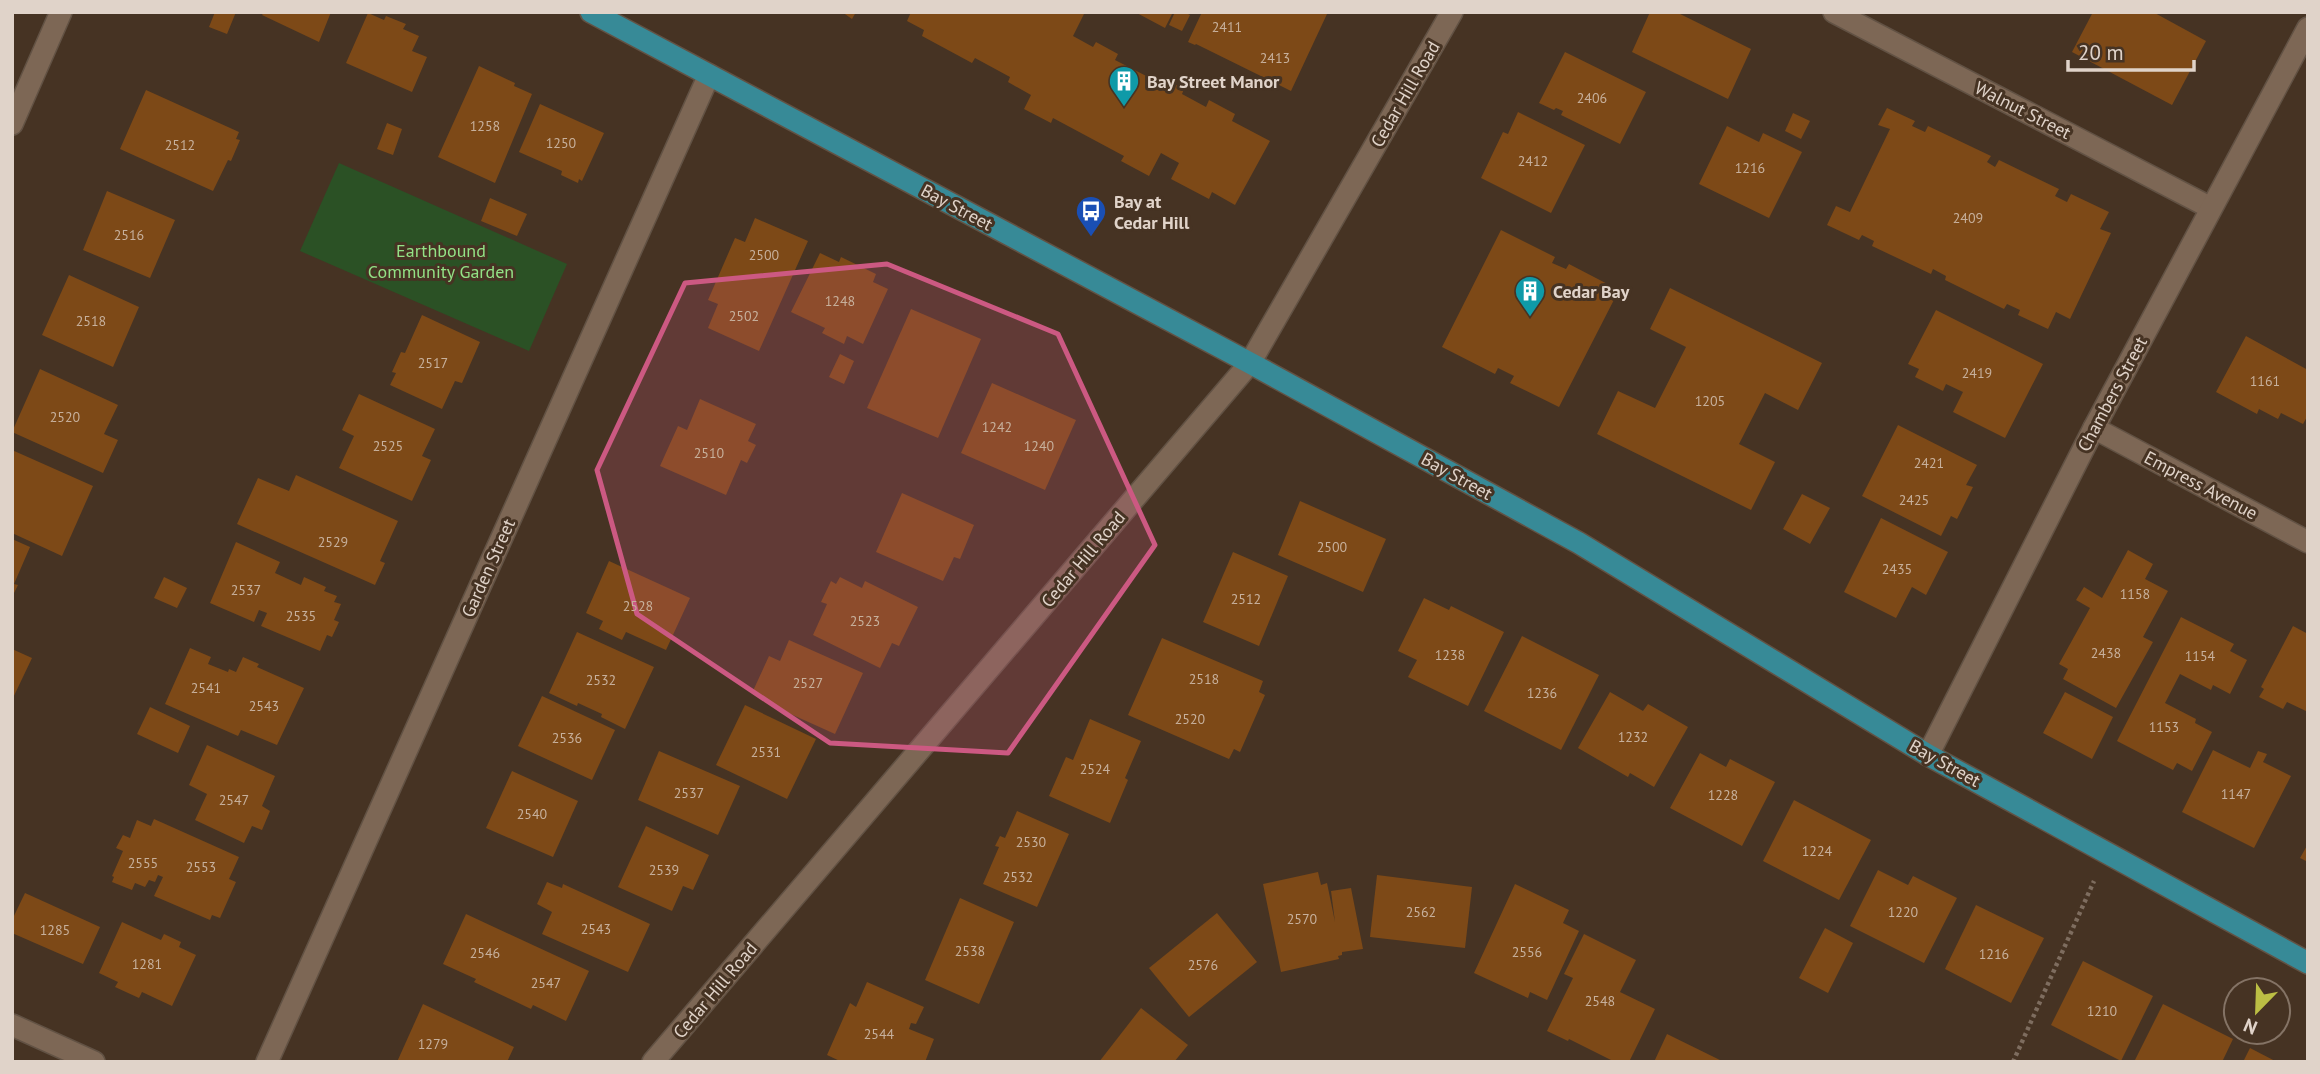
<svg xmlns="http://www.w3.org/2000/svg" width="2320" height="1074" font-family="'PT Sans',sans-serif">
<rect width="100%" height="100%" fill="#463323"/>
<polygon fill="#2b5125" points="339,163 567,264 529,351 300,251"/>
<g fill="#7d4917">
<polygon points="215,12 236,12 227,34 209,27"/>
<polygon points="264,12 331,12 319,42 262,15"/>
<polygon points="842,12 856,12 852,19"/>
<polygon points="911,12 1085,12 1073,36 1093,47 1096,42 1118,54 1115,60 1158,82 1161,77 1184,89 1182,94 1206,107 1209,100 1235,114 1232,121 1270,141 1235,205 1212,192 1209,199 1171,179 1179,163 1161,153 1149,176 1121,161 1124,156 1053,118 1051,123 1024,109 1031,95 1008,82 1010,77 975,58 972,63 922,36 924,30 907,21"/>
<polygon points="1135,12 1173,12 1165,28"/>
<polygon points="1175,12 1184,12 1190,15 1182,31 1169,25"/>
<polygon points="1202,12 1324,12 1327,14 1291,91 1196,44 1195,45 1188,42"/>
<polygon points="1650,12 1676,12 1751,49 1728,99 1632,52"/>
<polygon points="2093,12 2153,12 2206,41 2172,105 2072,52"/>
<polygon points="368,13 384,20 386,16 406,24 403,29 419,36 412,51 427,57 412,92 346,63"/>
<polygon points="1565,52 1646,92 1620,144 1561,115 1563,111 1556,108 1554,110 1539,103"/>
<polygon points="479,66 515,83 514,86 532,94 495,183 438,157"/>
<polygon points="146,90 239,132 236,139 240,140 231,161 228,160 213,191 120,149"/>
<polygon points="540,104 604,133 582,181 579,179 578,183 561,175 562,171 519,152"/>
<polygon points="1887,108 1915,121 1912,126 1925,132 1928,126 1991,156 1987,162 1995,167 1999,160 2059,189 2055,196 2067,202 2071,194 2109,212 2100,229 2111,233 2070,319 2056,312 2048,329 2018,315 2020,310 2007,304 2004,309 1945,280 1946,276 1933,269 1931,274 1872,246 1874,241 1862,235 1859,240 1827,225 1836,206 1850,212 1890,129 1878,125"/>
<polygon points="1518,112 1585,145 1551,213 1481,178 1503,132 1508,134"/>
<polygon points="1793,113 1810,121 1801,139 1785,131"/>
<polygon points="387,123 402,129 393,155 377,149"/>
<polygon points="1727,126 1759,142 1763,133 1802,152 1769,218 1699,184"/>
<polygon points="107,191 175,220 150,278 83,250"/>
<polygon points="490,198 527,214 517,236 481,221"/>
<polygon points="755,218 808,241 759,351 708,328 718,304 708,300 735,238 745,242"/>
<polygon points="1501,230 1555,257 1552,263 1566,269 1569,264 1619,290 1559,407 1510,383 1514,376 1498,368 1495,374 1442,347"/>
<polygon points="820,253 839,262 841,257 876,274 873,282 888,289 863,344 847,336 844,344 822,333 825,328 791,312"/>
<polygon points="69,275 139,307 113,367 42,335"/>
<polygon points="1670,288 1822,363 1798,410 1765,393 1739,444 1775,462 1751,510 1597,434 1618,391 1655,408 1686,347 1650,329"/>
<polygon points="911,309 981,339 938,438 867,408"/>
<polygon points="1936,310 2043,364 2005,438 1953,412 1963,392 1946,384 1943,391 1915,377 1919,369 1908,364"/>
<polygon points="422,315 480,342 462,383 455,381 442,409 390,385 396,373 392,372 401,352 405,353"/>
<polygon points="2246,336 2308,370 2308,415 2303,424 2281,413 2278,419 2259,409 2257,414 2216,392"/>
<polygon points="840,354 854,361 844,384 829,377"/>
<polygon points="40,369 118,405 104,434 118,440 103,473 12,432"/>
<polygon points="992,383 1076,420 1045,490 961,453"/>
<polygon points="359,394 435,429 422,456 431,460 412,501 339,468 354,436 342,430"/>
<polygon points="700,399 756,424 748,441 756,445 747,463 741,460 726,495 660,466 678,426 687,430"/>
<polygon points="1898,425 1977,465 1966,485 1973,487 1957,519 1951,516 1941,536 1862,496"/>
<polygon points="12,450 93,486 62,556 12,533"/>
<polygon points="296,475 398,521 380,561 385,563 375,585 237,524 258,478 289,491"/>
<polygon points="902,493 974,525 960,559 954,557 943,581 876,552"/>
<polygon points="1802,494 1830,508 1810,544 1783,529"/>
<polygon points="1300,501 1386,539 1363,592 1278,555"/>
<polygon points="1881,518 1948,552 1926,595 1912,587 1896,618 1844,592"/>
<polygon points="12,539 30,547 14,584 18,585 12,597"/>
<polygon points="236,542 280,562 275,573 301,585 304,577 326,587 324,591 337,596 334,602 341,604 334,620 339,622 332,637 327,635 320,651 261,626 267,613 259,610 254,622 210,603"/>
<polygon points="2128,550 2153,564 2145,579 2168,591 2143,637 2153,642 2116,708 2063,679 2068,669 2059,664 2090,608 2076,600 2084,587 2102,598"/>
<polygon points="1233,552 1288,576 1259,646 1203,622"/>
<polygon points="609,561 690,598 666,650 626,632 622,640 599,629 603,621 586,613"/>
<polygon points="164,577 187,588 177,608 154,598"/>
<polygon points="840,577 862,588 865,581 918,607 899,646 892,643 880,668 813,635 827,604 821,602 831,581 836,584"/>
<polygon points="1424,598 1449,610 1451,606 1504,632 1468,706 1408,677 1417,660 1398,651"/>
<polygon points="2181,617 2234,644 2230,651 2247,660 2230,694 2213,685 2211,690 2180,674 2165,703 2196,719 2195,723 2212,732 2192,771 2177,763 2173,770 2117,741"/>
<polygon points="2293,626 2308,634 2308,712 2287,702 2283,709 2259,697 2264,689 2261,687"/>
<polygon points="577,632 654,667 625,729 601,717 602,714 578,703 577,706 549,693"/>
<polygon points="1522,636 1599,675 1561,750 1484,711"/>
<polygon points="1162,638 1263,681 1259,692 1265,695 1240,752 1234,749 1229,759 1128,715"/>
<polygon points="789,640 863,673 835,734 764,702 765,700 752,693 769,656 780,661"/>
<polygon points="190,648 211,657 208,664 228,672 229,669 236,672 243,657 259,664 257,667 304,688 277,745 241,730 238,736 165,704"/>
<polygon points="12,649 32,658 12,700"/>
<polygon points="1610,692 1643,711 1648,704 1688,727 1654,787 1630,773 1628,777 1578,748"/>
<polygon points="2065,692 2113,717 2092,759 2043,733"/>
<polygon points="542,696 615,730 592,780 518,746"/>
<polygon points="745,705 816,739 787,799 716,765"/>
<polygon points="150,707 190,726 178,753 137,734"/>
<polygon points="1090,719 1141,741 1125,778 1128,780 1110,823 1049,796 1066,757 1073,760"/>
<polygon points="207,745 275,776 262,806 270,811 262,830 252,826 244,843 195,820 207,794 189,785"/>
<polygon points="2213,750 2250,768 2258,751 2267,754 2263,762 2291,776 2254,848 2182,812"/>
<polygon points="659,751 740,786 718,835 638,800"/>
<polygon points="1700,753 1726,767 1730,759 1775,782 1742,846 1670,808"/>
<polygon points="512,771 578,801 553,857 486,828"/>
<polygon points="1794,800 1871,840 1839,900 1763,861"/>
<polygon points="1017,811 1069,834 1037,907 983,884 999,847 995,846 1000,836 1005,838"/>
<polygon points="154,819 239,857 229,879 236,882 220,918 212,915 210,920 154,896 163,877 158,875 155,882 149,880 145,887 135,883 132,890 112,882 114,877 112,876 123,851 116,848 123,835 130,838 137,820 151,826"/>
<polygon points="646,826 709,855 693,890 683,886 672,911 618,887"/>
<polygon points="2308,844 2308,862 2300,858"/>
<polygon points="1878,870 1908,885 1913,876 1957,898 1924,963 1850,926"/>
<polygon points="1318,872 1321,885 1327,883 1335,922 1331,891 1351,888 1363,949 1342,952 1342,955 1338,956 1339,959 1281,972 1263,884"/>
<polygon points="1377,875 1472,887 1465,948 1370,937"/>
<polygon points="547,882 562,888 563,884 650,924 628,972 542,934 552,912 537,904"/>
<polygon points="1515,884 1569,910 1563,923 1579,931 1547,1000 1530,992 1528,998 1474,973"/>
<polygon points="25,893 100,927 83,964 12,933 12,920"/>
<polygon points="960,898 1014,922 979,1004 925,980"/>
<polygon points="1976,905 2044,938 2011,1003 1945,969"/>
<polygon points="1217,913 1257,962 1189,1017 1149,968"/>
<polygon points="466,914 589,971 566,1021 533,1005 531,1009 474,982 476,979 443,964"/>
<polygon points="122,922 161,940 164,934 181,942 179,947 196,955 172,1006 142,992 139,998 115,987 118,982 99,973"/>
<polygon points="1825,928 1853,943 1828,993 1799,978"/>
<polygon points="1584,934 1636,960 1620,992 1655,1009 1629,1062 1615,1062 1569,1039 1568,1041 1547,1031 1573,978 1564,974"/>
<polygon points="2083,961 2153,996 2121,1061 2051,1025"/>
<polygon points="867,982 924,1007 916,1024 911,1023 909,1029 934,1039 925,1062 842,1062 827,1055 850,1003 856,1007"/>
<polygon points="423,1004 514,1047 507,1062 397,1062"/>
<polygon points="2163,1004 2233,1039 2222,1062 2134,1062"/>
<polygon points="1141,1008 1188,1045 1174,1062 1099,1062"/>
<polygon points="1667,1034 1724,1062 1654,1062"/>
<polygon points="2250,1048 2277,1062 2243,1062"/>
</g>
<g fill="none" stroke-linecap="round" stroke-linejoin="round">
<g stroke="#625244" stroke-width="24">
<g id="minor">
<polyline points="1834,12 2211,208"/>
<polyline points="12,124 61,12"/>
<polyline points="2094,428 2308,542"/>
<polyline points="1928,755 2094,428 2308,28"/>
<polyline points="12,1025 94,1062"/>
<polyline points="267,1062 709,75"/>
<polyline points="653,1062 1250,363 1452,12"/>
</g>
</g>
<g stroke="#625244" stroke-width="24">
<polyline id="major" points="591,12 1250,363 1579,543 1928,755 2308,963"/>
</g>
<polyline stroke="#7e6d5f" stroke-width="4.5" stroke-dasharray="3.5 3.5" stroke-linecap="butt" points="2013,1062 2094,881"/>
<use href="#minor" stroke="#7d6755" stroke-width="21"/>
<use href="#major" stroke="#378a97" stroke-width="21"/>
</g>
<path fill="#cc5982" fill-opacity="0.2" stroke="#cc5982" stroke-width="5" stroke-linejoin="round" d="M887,264L1058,334L1155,545L1008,753L830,743L637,614L597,470L685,283Z"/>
<defs>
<g id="building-pin" transform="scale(1.575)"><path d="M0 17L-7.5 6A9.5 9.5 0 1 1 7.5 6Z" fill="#0f9aa8" stroke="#463323"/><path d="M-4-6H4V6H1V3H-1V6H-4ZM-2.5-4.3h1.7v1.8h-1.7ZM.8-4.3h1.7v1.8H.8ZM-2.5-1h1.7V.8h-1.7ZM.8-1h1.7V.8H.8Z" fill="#fff"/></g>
<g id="bus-pin" transform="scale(1.575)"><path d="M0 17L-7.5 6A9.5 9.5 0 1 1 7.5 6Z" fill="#1a4fb4" stroke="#463323"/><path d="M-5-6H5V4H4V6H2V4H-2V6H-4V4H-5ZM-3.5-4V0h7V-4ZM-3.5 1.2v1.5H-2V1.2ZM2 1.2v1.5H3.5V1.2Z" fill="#fff"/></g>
</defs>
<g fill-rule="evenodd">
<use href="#building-pin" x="1124" y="81"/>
<use href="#bus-pin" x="1091" y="211"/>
<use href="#building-pin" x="1530" y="291"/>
</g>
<g text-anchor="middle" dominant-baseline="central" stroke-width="6" stroke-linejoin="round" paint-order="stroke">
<g font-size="14" fill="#c7b09c">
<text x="1227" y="27">2411</text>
<text x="1275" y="58">2413</text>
<text x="1592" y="98">2406</text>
<text x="485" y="126">1258</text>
<text x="561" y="143">1250</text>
<text x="180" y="145">2512</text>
<text x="1533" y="161">2412</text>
<text x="1750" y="168">1216</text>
<text x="1968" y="218">2409</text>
<text x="129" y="235">2516</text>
<text x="764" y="255">2500</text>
<text x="840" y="301">1248</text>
<text x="744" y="316">2502</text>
<text x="91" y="321">2518</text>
<text x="433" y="363">2517</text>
<text x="1977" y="373">2419</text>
<text x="2265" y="381">1161</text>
<text x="1710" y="401">1205</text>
<text x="65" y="417">2520</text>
<text x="997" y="427">1242</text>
<text x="388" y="446">2525</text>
<text x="1039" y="446">1240</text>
<text x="709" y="453">2510</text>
<text x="1929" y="463">2421</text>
<text x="1914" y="500">2425</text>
<text x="333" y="542">2529</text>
<text x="1332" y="547">2500</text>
<text x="1897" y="569">2435</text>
<text x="246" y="590">2537</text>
<text x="2135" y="594">1158</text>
<text x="1246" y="599">2512</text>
<text x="638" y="606">2528</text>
<text x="301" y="616">2535</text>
<text x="865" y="621">2523</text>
<text x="2106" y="653">2438</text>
<text x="1450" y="655">1238</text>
<text x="2200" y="656">1154</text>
<text x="1204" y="679">2518</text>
<text x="601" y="680">2532</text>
<text x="808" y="683">2527</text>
<text x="206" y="688">2541</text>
<text x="1542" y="693">1236</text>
<text x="264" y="706">2543</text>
<text x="1190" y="719">2520</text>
<text x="2164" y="727">1153</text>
<text x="1633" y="737">1232</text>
<text x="567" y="738">2536</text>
<text x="766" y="752">2531</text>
<text x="1095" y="769">2524</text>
<text x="689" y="793">2537</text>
<text x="2236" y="794">1147</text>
<text x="1723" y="795">1228</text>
<text x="234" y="800">2547</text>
<text x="532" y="814">2540</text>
<text x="1031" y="842">2530</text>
<text x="1817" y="851">1224</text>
<text x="143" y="863">2555</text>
<text x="201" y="867">2553</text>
<text x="664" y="870">2539</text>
<text x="1018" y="877">2532</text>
<text x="1421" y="912">2562</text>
<text x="1903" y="912">1220</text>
<text x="1302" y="919">2570</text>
<text x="596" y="929">2543</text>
<text x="55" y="930">1285</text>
<text x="970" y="951">2538</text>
<text x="1527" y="952">2556</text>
<text x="485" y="953">2546</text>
<text x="1994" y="954">1216</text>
<text x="147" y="964">1281</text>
<text x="1203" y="965">2576</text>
<text x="546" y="983">2547</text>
<text x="1600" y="1001">2548</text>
<text x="2102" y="1011">1210</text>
<text x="879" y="1034">2544</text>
<text x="433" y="1044">1279</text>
</g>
<g font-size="18" font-weight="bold" fill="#e0d3c9" stroke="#463323" text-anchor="start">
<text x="1147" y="81">Bay Street Manor</text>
<text x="1114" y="201">Bay at<tspan x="1114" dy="21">Cedar Hill</tspan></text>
<text x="1553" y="291">Cedar Bay</text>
</g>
<g font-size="18" fill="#e0d3c9" stroke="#463323">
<text transform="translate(1405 94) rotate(-60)">Cedar Hill Road</text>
<text transform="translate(2023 110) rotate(27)">Walnut Street</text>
<text transform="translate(957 207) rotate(28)">Bay Street</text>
<text transform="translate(2112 394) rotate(-62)">Chambers Street</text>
<text transform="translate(1457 476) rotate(29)">Bay Street</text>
<text transform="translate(2201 485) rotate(28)">Empress Avenue</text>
<text transform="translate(1083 559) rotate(-50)">Cedar Hill Road</text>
<text transform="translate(488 568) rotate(-66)">Garden Street</text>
<text transform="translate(1945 763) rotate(29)">Bay Street</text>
<text transform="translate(715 990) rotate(-50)">Cedar Hill Road</text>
</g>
<g font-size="18" fill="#93e286" stroke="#463323">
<text x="441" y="250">Earthbound<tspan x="441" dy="21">Community Garden</tspan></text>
</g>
</g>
<rect width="2320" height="1074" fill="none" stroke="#e0d3c9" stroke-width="28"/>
<g transform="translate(2257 1011) rotate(203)"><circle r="33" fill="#463323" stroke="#847365" stroke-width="2"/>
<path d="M0-5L12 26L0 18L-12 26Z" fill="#bcbf44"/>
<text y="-10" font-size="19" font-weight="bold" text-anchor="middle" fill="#e0d3c9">N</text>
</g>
<path d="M2068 60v10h126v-10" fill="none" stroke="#e0d3c9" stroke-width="3.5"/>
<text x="2078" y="60" font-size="21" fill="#e0d3c9" stroke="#463323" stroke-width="5" paint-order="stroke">20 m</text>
</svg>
